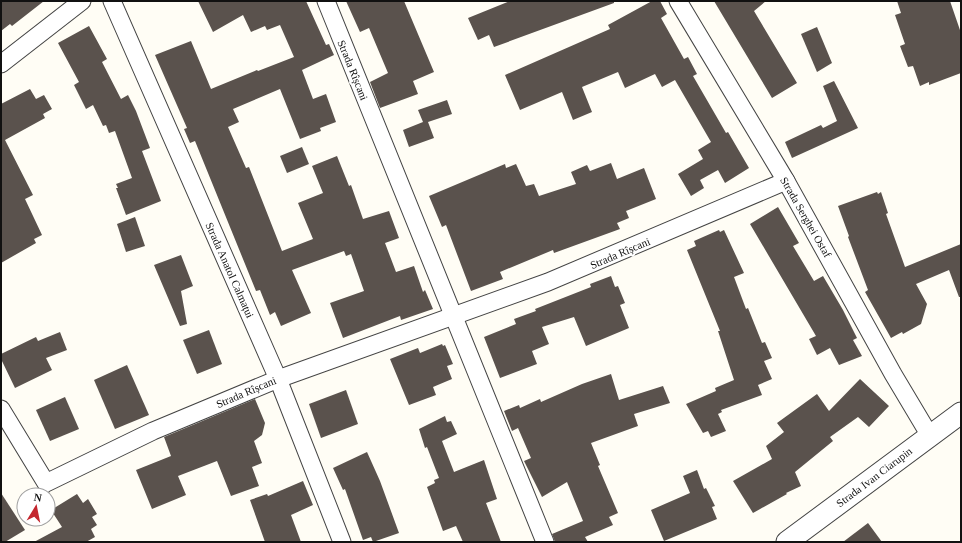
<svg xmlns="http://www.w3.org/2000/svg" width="962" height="543" font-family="Georgia,serif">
<rect width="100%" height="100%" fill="#fffdf5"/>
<g fill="#5a524d">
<polygon points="1,1 44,1 12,26 10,24 1,31"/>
<polygon points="198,1 306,1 326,45 323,46 329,44 334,55 302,70 313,99 326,94 336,122 320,128 321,131 300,139 280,89 233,109 239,122 228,127 246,168 249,167 282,251 313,239 298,203 323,193 312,166 337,156 349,186 351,185 363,219 389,211 399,238 385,243 396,272 414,266 423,292 425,290 433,309 401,320 400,316 343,338 330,303 364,291 351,254 346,256 344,251 292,270 311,313 281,326 275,312 270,315 260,290 256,291 195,141 190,143 184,129 187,128 155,55 191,41 211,89 257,70 258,71 294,57 280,25 267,30 265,26 251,32 243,15 213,32"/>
<polygon points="346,1 404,1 434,72 413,81 418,94 380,108 370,82 388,73 369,28 360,32"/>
<polygon points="510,1 614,1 614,3 494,47 489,35 478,40 468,18"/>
<polygon points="652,1 660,1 667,14 661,18 684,59 688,57 697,74 693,76 726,133 728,132 749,168 725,183 718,170 700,180 704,188 691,196 678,174 703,159 698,150 711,142 675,80 662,87 655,74 625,88 618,72 582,87 592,112 573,120 562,92 520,110 505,75 610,29 608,25"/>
<polygon points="714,1 766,1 754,11 797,83 772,98"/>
<polygon points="897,1 950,1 961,33 961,73 929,85 929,82 920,86 913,66 908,67 900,46 905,44 895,15 901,13"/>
<polygon points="89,26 107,59 102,62 121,99 128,95 136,111 150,148 142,151 161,201 126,215 116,188 118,188 116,184 132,178 115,131 109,133 106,125 103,126 93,105 86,109 74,85 79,82 58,43"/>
<polygon points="817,27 832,63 817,72 801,34"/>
<polygon points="834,81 858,128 792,158 785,142 821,125 823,128 837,121 823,86"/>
<polygon points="30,89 36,99 44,95 52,109 43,114 45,118 5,140 33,195 25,199 42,235 34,239 36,243 1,263 1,104"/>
<polygon points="447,100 452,114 428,122 434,138 409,147 403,130 423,122 418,110"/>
<polygon points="302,147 309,164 287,173 280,156"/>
<polygon points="611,163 617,179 644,168 656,199 626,211 629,218 617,223 620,229 554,253 553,250 500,272 503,279 471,291 446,225 442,227 429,196 505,164 506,168 516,164 526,186 534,184 539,196 576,184 571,172 587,165 590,171"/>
<polygon points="877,192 878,194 881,192 888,213 886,214 905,267 961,244 961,297 959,297 949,270 916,284 927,304 921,324 903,334 902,332 891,338 865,292 868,290 848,237 849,236 838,206"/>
<polygon points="778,207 799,243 793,246 814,281 823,276 843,310 857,338 853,340 862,356 839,365 830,348 817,355 809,339 816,336 750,224"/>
<polygon points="135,217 145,246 126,252 117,224"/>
<polygon points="719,230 720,232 724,230 744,273 734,277 746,309 748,308 762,343 765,342 772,358 764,361 772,379 758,385 762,395 721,410 722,412 718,414 726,431 711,437 708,431 703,433 686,404 716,391 715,388 734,380 718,331 720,331 687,250 696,246 694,241"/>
<polygon points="181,255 193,286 181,291 187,324 180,326 154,265"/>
<polygon points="611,276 615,287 618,286 625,303 620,305 629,328 586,346 574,317 542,327 549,344 532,351 537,364 500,378 484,337 516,324 514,319 536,311 535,309 591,287 590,284"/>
<polygon points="209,330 222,364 197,374 183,340"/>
<polygon points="60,332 67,350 46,358 52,370 15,388 1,359 1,354 36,337 38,341"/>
<polygon points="442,344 443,346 445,345 453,364 447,366 452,379 433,387 436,395 409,405 390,359 418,348 420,353"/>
<polygon points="127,365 149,415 115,429 94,380"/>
<polygon points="611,374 619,400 663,386 670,403 634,414 638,426 591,443 600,465 598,466 618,513 609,517 613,525 585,537 588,542 555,542 552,534 583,521 567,482 542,497 524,461 531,458 518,428 512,431 504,411 519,405 520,408 540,399 541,402 582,384"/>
<polygon points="860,379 889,406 869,427 858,417 830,437 833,441 795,472 801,486 786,493 787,494 753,513 733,481 772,459 766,446 784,432 777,423 817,394 829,411"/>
<polygon points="346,390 358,424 321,438 309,404"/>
<polygon points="65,397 79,429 50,441 36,410"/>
<polygon points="255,399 265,423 262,435 254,441 262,463 252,467 259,486 231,496 217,461 178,476 186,495 152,509 136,470 171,456 164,437"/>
<polygon points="445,416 447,422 451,421 457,434 442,441 454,472 484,460 497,499 486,503 501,542 463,542 456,526 443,531 427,487 435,483 434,480 439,478 427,447 425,448 419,429"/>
<polygon points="367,452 380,481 399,533 373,542 371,537 363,540 345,489 343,490 333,468"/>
<polygon points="697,470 704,489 706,488 715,506 712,507 717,519 664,541 651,510 690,493 683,476"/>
<polygon points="303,481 313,505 291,515 301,542 265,542 250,500 267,494 268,496"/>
<polygon points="1,493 25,530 5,542 1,542"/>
<polygon points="77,494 83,503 88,499 97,514 92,517 97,525 91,529 95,537 86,542 34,542 62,527 51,510"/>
<polygon points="868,523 882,542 843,542"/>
</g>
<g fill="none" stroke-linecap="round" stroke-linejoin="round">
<g stroke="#444" stroke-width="11">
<polyline id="service" points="43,495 46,483"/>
</g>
<g stroke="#444" stroke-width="19">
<g id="minor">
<polyline points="112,1 278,379 342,542"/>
<polyline points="326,1 545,542"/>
<polyline points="678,1 786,181 893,374 930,436"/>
<polyline points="1,64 82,1"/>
<polyline points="1,409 46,483 153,431 278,379 548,282 786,181"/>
</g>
</g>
<g stroke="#444" stroke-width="23">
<polyline id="tertiary" points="787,542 961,413"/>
</g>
<use href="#service" stroke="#fff" stroke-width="9"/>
<use href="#minor" stroke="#fff" stroke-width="17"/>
<use href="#tertiary" stroke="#fff" stroke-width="21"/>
</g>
<g text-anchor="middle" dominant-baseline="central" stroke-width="4" stroke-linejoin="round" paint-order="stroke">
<g font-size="11" fill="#111" stroke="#fff">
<text transform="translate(353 70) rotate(68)">Strada Rîșcani</text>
<text transform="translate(806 217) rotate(60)">Strada Serghei Ostaf</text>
<text transform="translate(620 253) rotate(-23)">Strada Rîșcani</text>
<text transform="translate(230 270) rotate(66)">Strada Anatol Calmațui</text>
<text transform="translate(246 392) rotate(-23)">Strada Rîșcani</text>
<text transform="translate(874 477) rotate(-37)">Strada Ivan Ciarupin</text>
</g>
</g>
<rect width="962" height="543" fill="none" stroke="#111111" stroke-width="4"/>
<g transform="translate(36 507) rotate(10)"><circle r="19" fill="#ffffff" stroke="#a0a0a0"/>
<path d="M0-3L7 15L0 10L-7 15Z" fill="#c4262e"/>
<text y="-6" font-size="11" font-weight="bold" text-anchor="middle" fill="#111111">N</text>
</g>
</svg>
